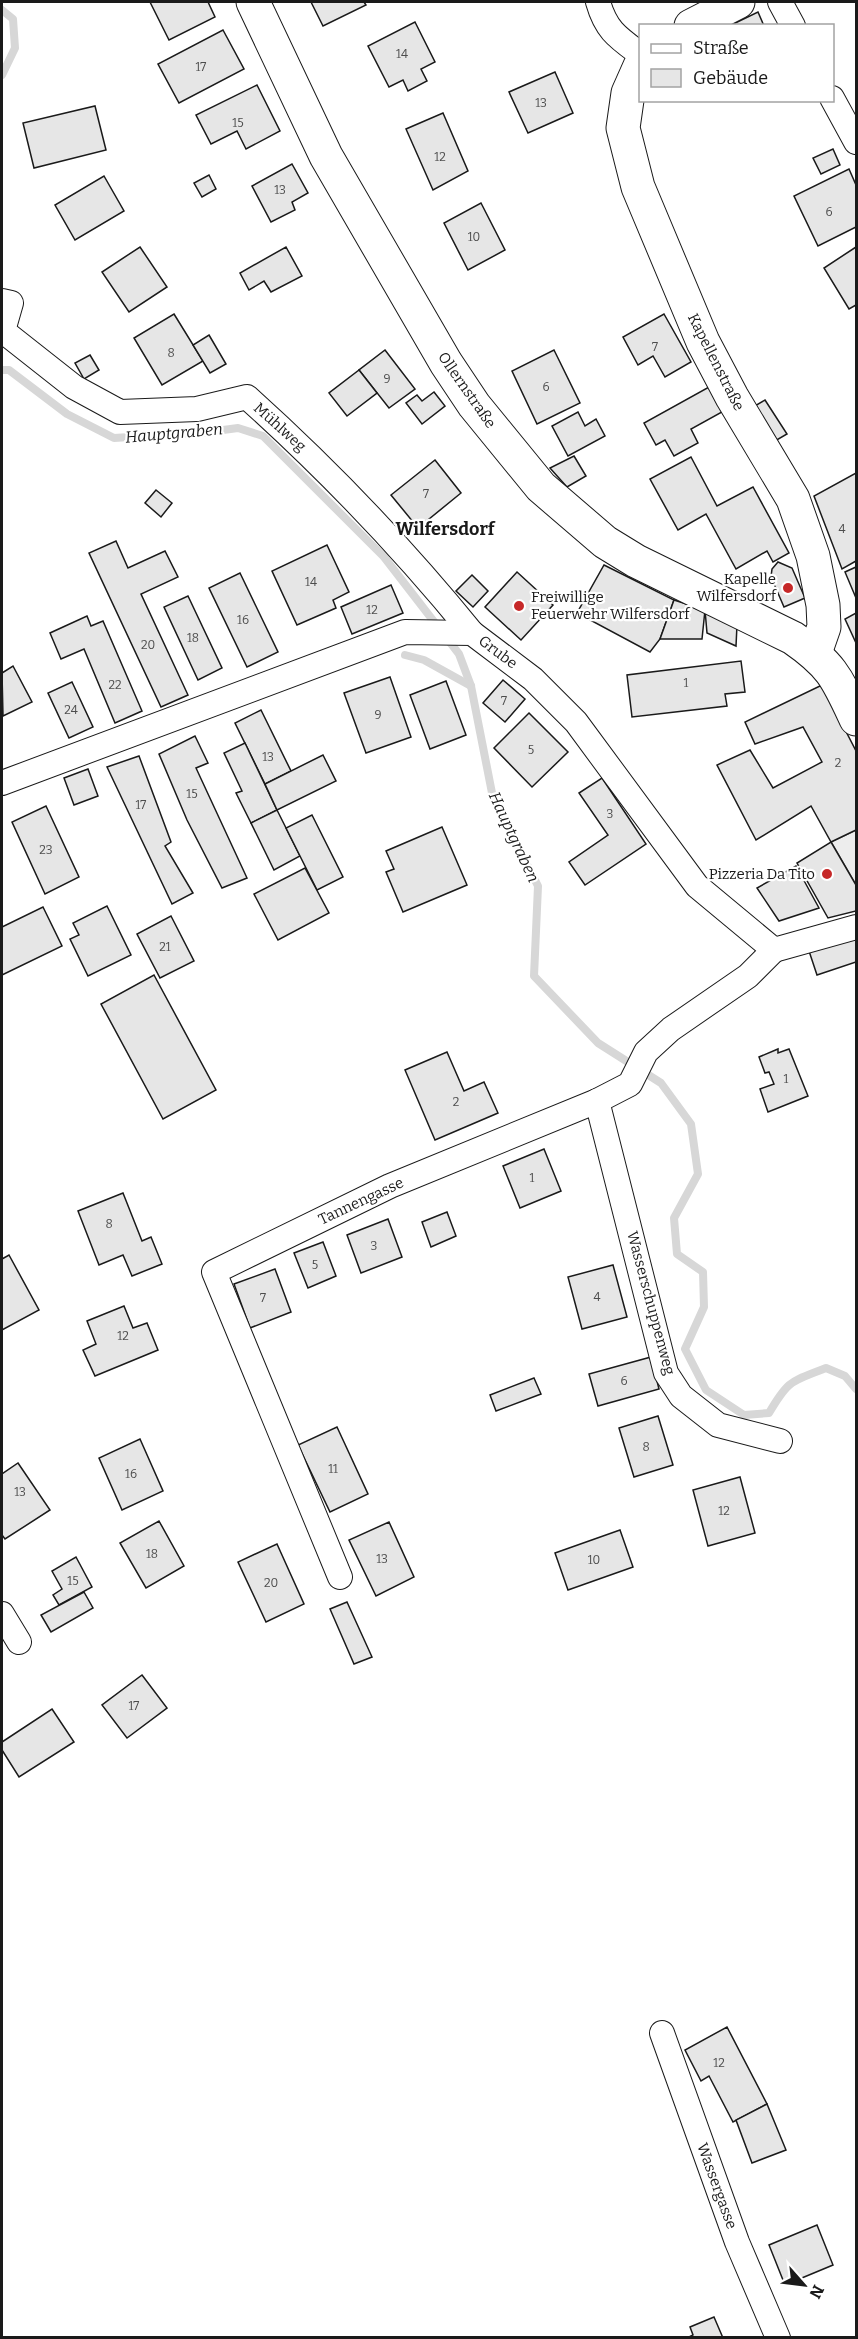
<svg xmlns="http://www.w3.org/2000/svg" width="858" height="2339" font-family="Bitter,serif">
<rect width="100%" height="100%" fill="#fff"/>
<polygon fill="#ededed" stroke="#6a6a6a" stroke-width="1.5" points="856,830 856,885 831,842"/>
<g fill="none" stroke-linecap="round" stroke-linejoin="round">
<g stroke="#d7d7d7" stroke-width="8">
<polyline points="2,10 13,19 15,48 2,75"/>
<path d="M2,370H9L67,414L114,438L208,432L238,428L263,436L384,557L459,654L471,686L493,798L538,886L534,976L598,1043L661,1083L691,1124L698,1174L674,1218L677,1254L703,1272L704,1307L685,1349L706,1390L744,1415L769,1413C789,1379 791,1382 826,1368L845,1376L856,1389"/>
<polyline points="405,655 424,660 471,686"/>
</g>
</g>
<g fill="#e6e6e6" stroke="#1a1a1a" stroke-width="1.5">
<polygon points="150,2 208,2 215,17 169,40"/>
<polygon points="311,2 364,2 366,5 323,26"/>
<polygon points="758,12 764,26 729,26"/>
<polygon points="415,22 435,62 421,69 427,81 408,91 403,80 389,87 368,46"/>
<polygon points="223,30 244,69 179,103 158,64"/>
<polygon points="555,72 573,113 528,133 509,92"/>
<polygon points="257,85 280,131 246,149 237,131 211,144 196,115"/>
<polygon points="95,106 106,150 34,168 23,123"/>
<polygon points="443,113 468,171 433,190 406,129"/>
<polygon points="833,149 840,165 821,174 813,158"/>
<polygon points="292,164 308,193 292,202 295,210 271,222 252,186"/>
<polygon points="849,169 856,185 856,227 818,246 794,196"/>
<polygon points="209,175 216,189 202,197 194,183"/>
<polygon points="104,176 124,211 75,240 55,205"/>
<polygon points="481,203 505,250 468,270 444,223"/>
<polygon points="140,247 167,287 129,312 102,272"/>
<polygon points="286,247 302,276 271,292 264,281 249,290 240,273"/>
<polygon points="856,247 856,305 849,309 824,268"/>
<polygon points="174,314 203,361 162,385 134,338"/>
<polygon points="664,314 691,362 665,377 653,356 638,365 623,337"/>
<polygon points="209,335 226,364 210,373 193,345"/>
<polygon points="385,350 415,389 389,408 359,370"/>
<polygon points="554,350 580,403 537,424 512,371"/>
<polygon points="90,355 99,370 84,379 75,363"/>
<polygon points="359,370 377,393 347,416 329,393"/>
<polygon points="709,387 722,412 691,429 698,443 674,456 665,440 656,445 644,423"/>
<polygon points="434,392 445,406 422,424 406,403 417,395 422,401"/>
<polygon points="765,400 787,434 775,441 753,407"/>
<polygon points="578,412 585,426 596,419 605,436 568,456 552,426"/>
<polygon points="574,456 586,476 567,487 550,468"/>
<polygon points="691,457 717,506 753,487 789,553 773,562 767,551 736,569 706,514 678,530 650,479"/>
<polygon points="435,460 461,493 418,528 391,495"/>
<polygon points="856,473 856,561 842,569 814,496"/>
<polygon points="156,490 172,503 161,517 145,503"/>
<polygon points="116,541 128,568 165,551 178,577 141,594 188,695 161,707 89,553"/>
<polygon points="327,545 349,592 333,600 336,608 297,625 272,571"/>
<polygon points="778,562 792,568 805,598 784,607 771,577 772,569"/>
<polygon points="604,565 674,600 660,639 650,652 577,613"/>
<polygon points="856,567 856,598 845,572"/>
<polygon points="517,572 553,605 521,640 485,607"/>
<polygon points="240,573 278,652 247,667 209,588"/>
<polygon points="472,575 488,591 473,607 456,591"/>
<polygon points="391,585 403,613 352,634 341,607"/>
<polygon points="188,596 222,668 198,680 164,607"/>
<polygon points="674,600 705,610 702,639 660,639"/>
<polygon points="705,610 737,625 736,646 707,633"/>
<polygon points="856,613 856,643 845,619"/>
<polygon points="87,616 91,626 103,621 142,711 115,723 84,649 61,659 50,633"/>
<polygon points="741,661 745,692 725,694 727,706 632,717 627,675"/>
<polygon points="13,666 32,702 3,716 2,673"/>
<polygon points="390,677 411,737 366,753 344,693"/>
<polygon points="503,680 525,699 505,722 483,703"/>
<polygon points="446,681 466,735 430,749 410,695"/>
<polygon points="72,682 93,727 69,738 48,693"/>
<polygon points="822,685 856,751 856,830 831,842 811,806 756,840 717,765 750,750 773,788 822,762 803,727 755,744 745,722"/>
<polygon points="261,710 291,771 265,784 235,723"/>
<polygon points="529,713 568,752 532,787 494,748"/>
<polygon points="195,736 208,763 196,768 247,878 222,888 187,820 159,754"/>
<polygon points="245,743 277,810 251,823 236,793 242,791 224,753"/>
<polygon points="323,755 336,781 277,810 265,784"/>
<polygon points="139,756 171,842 165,846 193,893 172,904 107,767"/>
<polygon points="88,769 98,796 74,805 64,778"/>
<polygon points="602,778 646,844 585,885 569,862 608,835 579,793"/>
<polygon points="46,806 79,877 45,894 12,822"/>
<polygon points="277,810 300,856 274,870 251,823"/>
<polygon points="312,815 343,877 317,890 286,828"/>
<polygon points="442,827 467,885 403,912 386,872 394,869 386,851"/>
<polygon points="831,842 856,885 856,911 828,918 797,863"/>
<polygon points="796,866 819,908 779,921 757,888"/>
<polygon points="305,868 329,913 278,940 254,894"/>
<polygon points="107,906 131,955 88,976 70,939 79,935 73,923"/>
<polygon points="43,907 62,946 2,975 2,927"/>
<polygon points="171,916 194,961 160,978 137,934"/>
<polygon points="856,937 856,962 817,975 809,951"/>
<polygon points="154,975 216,1090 163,1119 101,1004"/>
<polygon points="778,1049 778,1053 789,1049 808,1096 768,1112 760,1089 774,1084 769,1072 765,1073 759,1057"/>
<polygon points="447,1052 464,1091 484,1082 498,1113 435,1140 405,1070"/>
<polygon points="544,1149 561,1191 520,1208 503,1166"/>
<polygon points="123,1193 142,1241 151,1237 162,1264 132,1276 123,1255 99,1265 78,1211"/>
<polygon points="447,1212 456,1236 431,1247 422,1222"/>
<polygon points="388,1219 402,1257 361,1273 347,1235"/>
<polygon points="323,1242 336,1276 308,1288 294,1253"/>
<polygon points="9,1255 39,1310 2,1330 2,1259"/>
<polygon points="613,1265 627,1317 582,1329 568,1277"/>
<polygon points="275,1269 291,1312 250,1328 234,1284"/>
<polygon points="124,1306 133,1328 147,1323 158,1350 95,1376 83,1350 96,1344 87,1321"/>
<polygon points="651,1357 659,1389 598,1406 589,1374"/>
<polygon points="534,1378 541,1394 496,1411 490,1395"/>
<polygon points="658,1416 673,1465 634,1477 619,1428"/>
<polygon points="337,1427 368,1494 330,1512 298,1445"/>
<polygon points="140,1439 163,1491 122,1510 99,1458"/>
<polygon points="18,1463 50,1510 5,1539 2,1535 2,1474"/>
<polygon points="740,1477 755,1533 708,1546 693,1490"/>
<polygon points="159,1521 184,1566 146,1588 120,1543"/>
<polygon points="389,1522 414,1577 376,1596 349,1540"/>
<polygon points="620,1530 633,1567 568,1590 555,1553"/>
<polygon points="277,1544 304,1604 266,1622 238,1562"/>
<polygon points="76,1557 92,1587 59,1605 53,1595 62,1589 52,1571"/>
<polygon points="84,1592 93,1608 51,1632 41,1615"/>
<polygon points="347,1602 372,1657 354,1664 330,1609"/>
<polygon points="142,1675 167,1708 127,1738 102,1705"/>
<polygon points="52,1709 74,1742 19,1777 2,1750 2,1742"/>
<polygon points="727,2027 767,2104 733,2122 709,2076 701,2081 685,2050"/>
<polygon points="767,2104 786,2150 752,2163 736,2120"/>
<polygon points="817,2225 833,2265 785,2285 769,2245"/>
<polygon points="714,2317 723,2338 687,2338 693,2335 690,2327"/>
</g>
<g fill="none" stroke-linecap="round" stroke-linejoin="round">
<g stroke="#1a1a1a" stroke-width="26">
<g id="street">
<path d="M598,2C606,30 617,37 640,54"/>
<polyline points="780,2 793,26"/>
<polyline points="832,98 856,142"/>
<path d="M2,301L11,303L3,331L74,387L120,412L197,409L247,397C328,470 403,548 472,633"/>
<polyline points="2,783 405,632 472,633 533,679 576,722 697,886 774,950 856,927"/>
<polyline points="597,1101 666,1373 681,1396 718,1425 780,1441"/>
<polyline points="340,1577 214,1272 390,1186 597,1101 630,1084 646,1052 671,1029 748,976 774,950"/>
<polyline points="2,1614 19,1642"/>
<polyline points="662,2033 737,2242 778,2338"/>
</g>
</g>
<g stroke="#1a1a1a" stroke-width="35">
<g id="secondary">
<path d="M253,2L326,156L446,363L474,405L541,487L605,542L636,561L793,638C832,665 837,678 856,719"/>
<polyline points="691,26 738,2"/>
<polyline points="640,66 628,93 623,128 638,187 703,342 732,397 793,499 813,556 823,605 824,627 815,653"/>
</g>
</g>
<use href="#street" stroke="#fff" stroke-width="24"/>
<use href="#secondary" stroke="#fff" stroke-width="33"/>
</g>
<g fill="#c62828" stroke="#fff" stroke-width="2">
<circle cx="788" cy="588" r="6"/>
<circle cx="519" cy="606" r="6"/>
<circle cx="827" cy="874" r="6"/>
</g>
<g text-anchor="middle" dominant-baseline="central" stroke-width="4.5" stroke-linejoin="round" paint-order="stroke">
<g font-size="12" fill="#4d4d4d">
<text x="402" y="54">14</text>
<text x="201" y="67">17</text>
<text x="541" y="103">13</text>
<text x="238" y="123">15</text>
<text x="440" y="157">12</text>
<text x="280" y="190">13</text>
<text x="829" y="212">6</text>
<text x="474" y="237">10</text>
<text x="655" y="347">7</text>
<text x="171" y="353">8</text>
<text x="387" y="379">9</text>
<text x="546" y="387">6</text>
<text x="426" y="494">7</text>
<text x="842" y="529">4</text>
<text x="311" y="582">14</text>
<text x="372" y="610">12</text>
<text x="243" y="620">16</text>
<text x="193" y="638">18</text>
<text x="148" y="645">20</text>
<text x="686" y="683">1</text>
<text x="115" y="685">22</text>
<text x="504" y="701">7</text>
<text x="71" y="710">24</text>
<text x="378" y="715">9</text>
<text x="531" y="750">5</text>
<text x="268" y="757">13</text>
<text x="838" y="763">2</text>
<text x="192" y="794">15</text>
<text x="141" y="805">17</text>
<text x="610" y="814">3</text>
<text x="46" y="850">23</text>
<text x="165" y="947">21</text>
<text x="786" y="1079">1</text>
<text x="456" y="1102">2</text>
<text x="532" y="1178">1</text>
<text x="109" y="1224">8</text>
<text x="374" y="1246">3</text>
<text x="315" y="1265">5</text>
<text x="597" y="1297">4</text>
<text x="263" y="1298">7</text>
<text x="123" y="1336">12</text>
<text x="624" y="1381">6</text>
<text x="646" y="1447">8</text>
<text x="333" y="1469">11</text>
<text x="131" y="1474">16</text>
<text x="20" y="1492">13</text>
<text x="724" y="1511">12</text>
<text x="152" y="1554">18</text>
<text x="382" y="1559">13</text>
<text x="594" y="1560">10</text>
<text x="73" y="1581">15</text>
<text x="271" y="1583">20</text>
<text x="134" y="1706">17</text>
<text x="719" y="2063">12</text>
</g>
<g font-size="15" fill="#1a1a1a" stroke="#fff">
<text transform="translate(716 362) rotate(63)">Kapellenstraße</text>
<text transform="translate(467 390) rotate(55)">Ollernstraße</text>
<text transform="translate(280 427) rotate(42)">Mühlweg</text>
<text transform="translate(498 652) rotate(37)">Grube</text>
<text transform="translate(361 1201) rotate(-25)">Tannengasse</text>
<text transform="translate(651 1303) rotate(75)">Wasserschuppenweg</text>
<text transform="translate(717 2186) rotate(70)">Wassergasse</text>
</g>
<g font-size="15" fill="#1a1a1a" stroke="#fff" text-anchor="end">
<text x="776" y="579">Kapelle<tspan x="776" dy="17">Wilfersdorf</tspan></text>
<text x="531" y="597" text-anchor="start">Freiwillige<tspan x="531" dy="17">Feuerwehr Wilfersdorf</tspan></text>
<text x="815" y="874">Pizzeria Da Tito</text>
</g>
<g font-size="16" font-style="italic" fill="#1a1a1a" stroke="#fff">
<text transform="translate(174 433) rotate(-5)">Hauptgraben</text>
<text transform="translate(514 837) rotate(65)">Hauptgraben</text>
</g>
<g font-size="18" font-weight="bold" fill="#1a1a1a" stroke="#fff">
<text x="445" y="529">Wilfersdorf</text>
</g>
</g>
<rect width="858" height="2339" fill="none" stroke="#1a1a1a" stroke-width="6"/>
<rect x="639" y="24" width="195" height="78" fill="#ffffff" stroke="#a3a3a3" stroke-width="1.5"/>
<rect x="651" y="44" width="30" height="9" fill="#ffffff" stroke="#a3a3a3" stroke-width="1.5"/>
<text x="693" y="54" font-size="18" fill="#1a1a1a">Straße</text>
<rect x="651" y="69" width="30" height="18" fill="#e6e6e6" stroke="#a3a3a3" stroke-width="1.5"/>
<text x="693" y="84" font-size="18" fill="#1a1a1a">Gebäude</text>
<g transform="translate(804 2285) rotate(118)" stroke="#ffffff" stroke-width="4.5" paint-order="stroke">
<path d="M0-4.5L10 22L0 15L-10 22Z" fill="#1a1a1a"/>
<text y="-9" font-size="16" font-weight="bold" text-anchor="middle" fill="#1a1a1a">N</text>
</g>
</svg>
